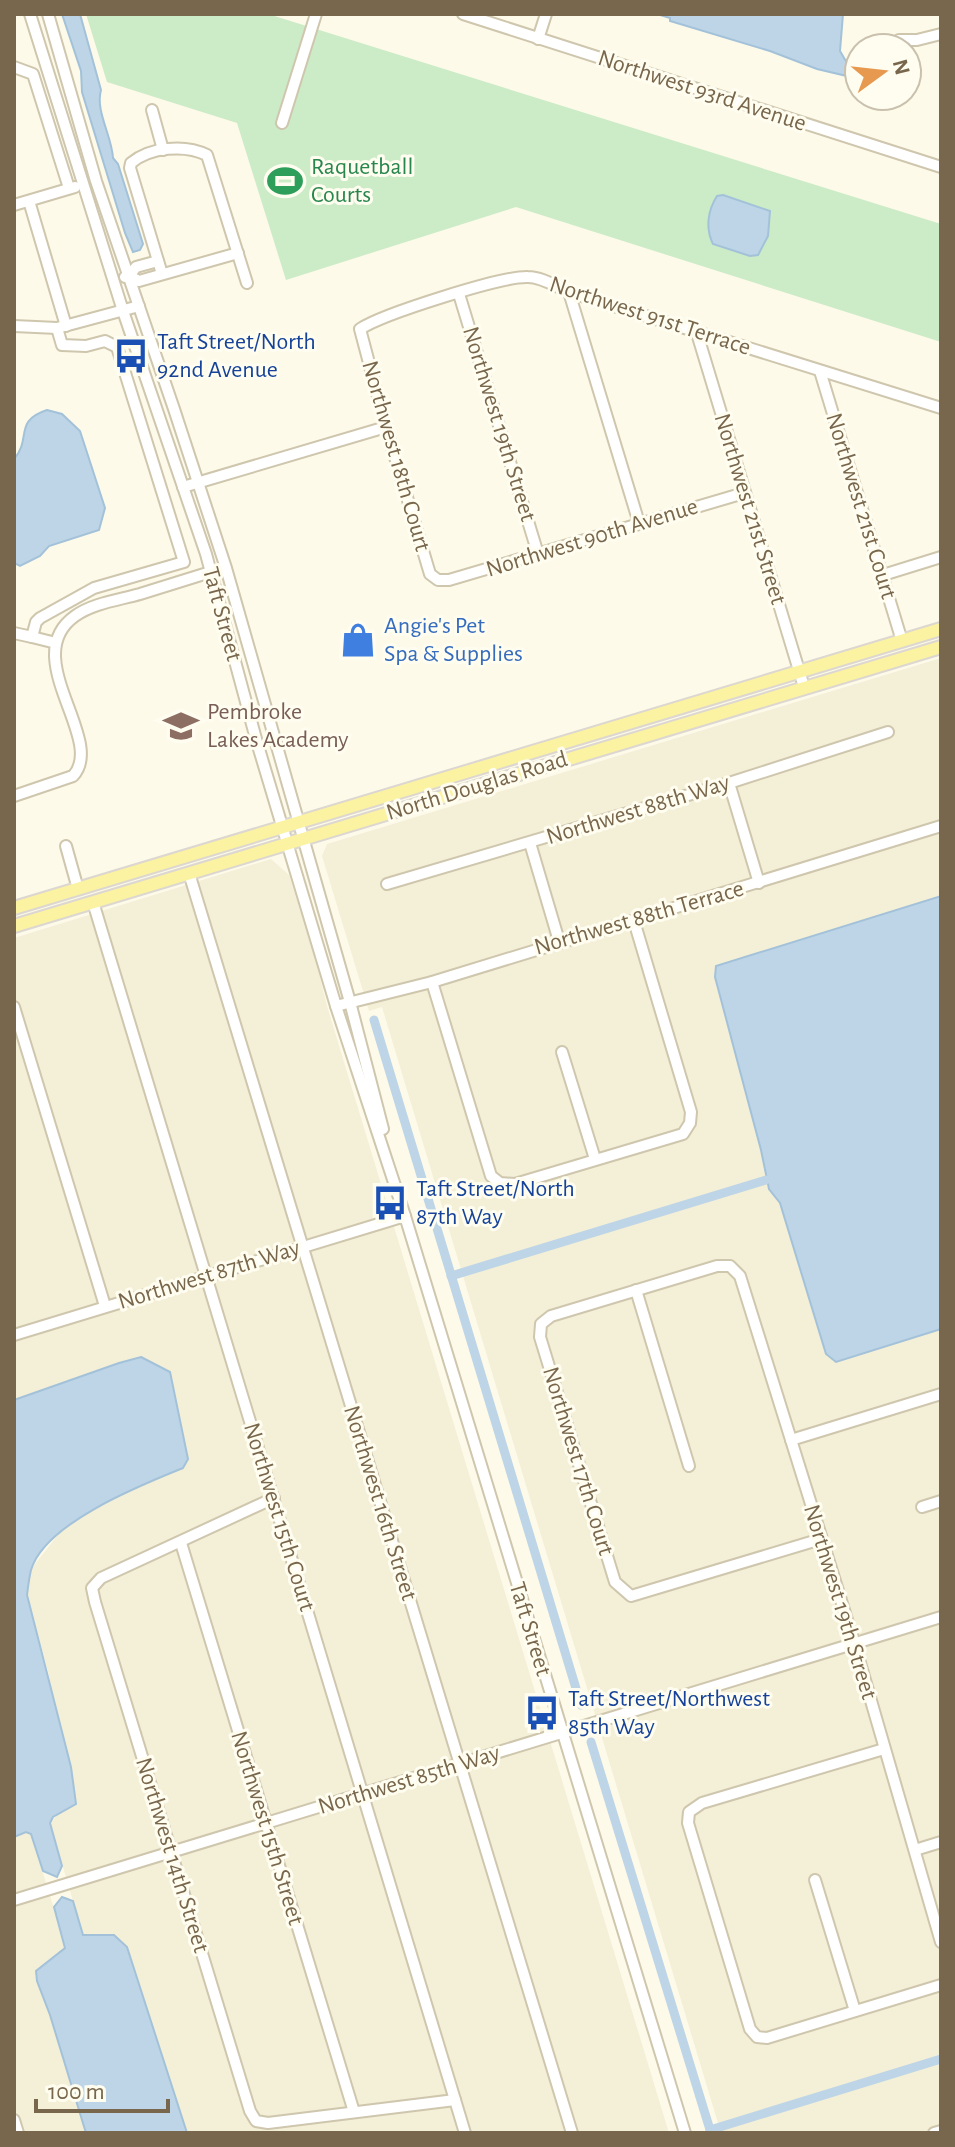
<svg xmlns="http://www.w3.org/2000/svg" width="955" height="2147" font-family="'Alegreya Sans',sans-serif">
<rect width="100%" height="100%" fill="#fdfae9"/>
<g fill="#f4efd7">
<polygon points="941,658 941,2133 721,2133 382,1007 369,1011 322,856 327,844"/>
<polygon points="271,859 289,875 316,961 327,1006 669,2133 187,2133 127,1947 114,1935 83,1935 50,1823 60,1812 67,1810 49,1675 27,1595 31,1569 61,1531 86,1514 148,1482 183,1468 119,1363 14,1400 14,938"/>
<polygon points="26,1832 31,1834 66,1948 36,1971 37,1981 50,2015 86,2133 14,2133 14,1837"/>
</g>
<polygon fill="#ccebc7" points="86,14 268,14 941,224 941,342 516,207 286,280 237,123 107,82"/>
<g fill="#bdd5e7" stroke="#a3c2d9" stroke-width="2">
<path d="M62,14H80L101,90C95,111 112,136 113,158L118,164L143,244L140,250L133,252L125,233L82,92L81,71Z"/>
<polygon points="657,14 843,14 840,51 851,70 847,76 817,69 770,51 670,21 670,18"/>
<path d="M723,195L770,211L768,236L758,255L750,256L713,244C705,228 708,210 717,196Z"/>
<path d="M47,410L62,414L80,431L105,508L99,530L49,546L40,556L20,566L14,563V459C32,439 13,421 47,410Z"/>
<polygon points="941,896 941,1329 836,1362 826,1354 780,1203 769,1189 761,1150 715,977 716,966"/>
<path d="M141,1357L170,1372L188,1459L183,1468C141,1485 45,1523 31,1570C29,1578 28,1587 27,1595L71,1767L76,1804L53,1817L50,1823L62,1866L57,1877L43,1871L31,1834L26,1832L14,1837V1400L119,1363Z"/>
<polygon points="62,1897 73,1901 83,1935 114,1935 127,1947 187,2133 86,2133 50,2015 37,1981 36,1971 65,1948 54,1907"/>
</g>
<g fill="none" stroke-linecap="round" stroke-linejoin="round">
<g stroke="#bdd5e7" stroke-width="9">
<polyline points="374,1020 581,1705"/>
<polyline points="451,1276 766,1180"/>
<polyline points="591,1742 711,2133"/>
<polyline points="710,2130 941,2059"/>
</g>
<g stroke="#cfc6ae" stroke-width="14">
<g id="minor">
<polyline points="30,14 123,311 206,554 256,739 336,1006 405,1216 685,2133"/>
<polyline points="48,14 96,181 174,409 226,568 350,1002 383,1129"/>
<polyline points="463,14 941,167"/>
<polyline points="538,39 546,14"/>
<polyline points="899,40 917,40 941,34"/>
<polyline points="14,67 33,74 69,188"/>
<polyline points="152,110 163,150"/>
<polyline points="282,123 316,14"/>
<polyline points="29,201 66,326"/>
<polyline points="14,205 75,187"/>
<path d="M162,274L130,168L131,163C150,147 185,144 207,155L247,283"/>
<polyline points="129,276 136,267 158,261"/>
<polyline points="125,277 129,276 139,281 238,253"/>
<polyline points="569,292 639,523"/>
<polyline points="459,294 538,554"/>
<polyline points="14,326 57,328 139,306"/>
<polyline points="696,330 804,687"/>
<polyline points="820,371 902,641"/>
<polyline points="183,487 386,427"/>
<path d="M744,493L449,580H438L430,574L386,427L360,329C383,314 502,276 528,277C542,277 557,287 569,292L941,408"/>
<polyline points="883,575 941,557"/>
<polyline points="14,633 32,637 36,622 40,618 94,588 184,562 117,347 105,341 86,346 62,345 57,328"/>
<polyline points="32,637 56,643"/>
<polyline points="729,783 759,883"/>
<path d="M14,796L73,776C107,740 17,657 75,616C93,603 119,600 140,594C166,586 191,578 217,570"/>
<polyline points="530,843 559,941"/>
<polyline points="66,846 78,889"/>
<polyline points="189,873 572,2133"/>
<polyline points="387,884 729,783 888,732"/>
<polyline points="93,902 465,2133"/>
<polyline points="432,982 491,1176 500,1183 515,1184 683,1134 690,1123 691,1112 634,921"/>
<polyline points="336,1006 432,982 941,826"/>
<polyline points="14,1007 105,1306"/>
<polyline points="562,1052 595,1159"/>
<polyline points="636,1290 689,1466"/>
<polyline points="14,1335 405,1216"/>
<polyline points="791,1440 941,1394"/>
<polyline points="274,1498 101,1578 92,1588 95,1602 250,2111 256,2121 268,2123 455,2100"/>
<polyline points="922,1507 941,1501"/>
<polyline points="821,1539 631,1596 615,1582 540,1337 541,1324 551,1316 717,1266 730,1266 740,1276 854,1642 941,1942"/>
<polyline points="181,1543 354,2112"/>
<polyline points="884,1749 702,1803 689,1812 688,1823 750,2029 757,2037 767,2038 941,1985"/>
<polyline points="915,1850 941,1842"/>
<polyline points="815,1880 855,2011"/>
<polyline points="14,1900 941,1617"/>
<polyline points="14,2120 18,2133"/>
<polyline points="934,2133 941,2131"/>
</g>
</g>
<g stroke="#dcd7d0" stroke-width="16">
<g id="major">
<polyline points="14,908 941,629"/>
<polyline points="14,926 941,647"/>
</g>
</g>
<use href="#minor" stroke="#fff" stroke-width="10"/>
<use href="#major" stroke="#fbf2a2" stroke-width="12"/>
</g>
<defs>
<g id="stadium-bare" transform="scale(2.76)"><path d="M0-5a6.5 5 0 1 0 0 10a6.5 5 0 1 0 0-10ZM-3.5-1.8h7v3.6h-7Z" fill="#2e9e5b" stroke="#fffdf0" stroke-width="2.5" paint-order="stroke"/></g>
<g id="bus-bare" transform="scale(2.76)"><path d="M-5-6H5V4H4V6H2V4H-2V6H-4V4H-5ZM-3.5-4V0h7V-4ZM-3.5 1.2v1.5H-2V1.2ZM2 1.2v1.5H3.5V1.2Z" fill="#1a4fb4" stroke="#fffdf0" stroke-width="2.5" paint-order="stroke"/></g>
<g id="shop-bare" transform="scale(2.76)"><path d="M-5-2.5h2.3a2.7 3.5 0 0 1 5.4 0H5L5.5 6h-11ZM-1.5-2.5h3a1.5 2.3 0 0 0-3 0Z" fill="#3f7fe0" stroke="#fffdf0" stroke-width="2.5" paint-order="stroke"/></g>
<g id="school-bare" transform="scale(2.76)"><path d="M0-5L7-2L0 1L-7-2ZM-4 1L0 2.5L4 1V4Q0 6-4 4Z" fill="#8d6e63" stroke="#fffdf0" stroke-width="2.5" paint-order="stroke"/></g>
</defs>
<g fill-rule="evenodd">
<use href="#stadium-bare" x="285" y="181"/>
<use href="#bus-bare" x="131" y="356"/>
<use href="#shop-bare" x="358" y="640"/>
<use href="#school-bare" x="181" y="726"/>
<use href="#bus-bare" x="390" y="1203"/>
<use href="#bus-bare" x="542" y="1713"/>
</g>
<g text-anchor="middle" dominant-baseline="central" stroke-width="6" stroke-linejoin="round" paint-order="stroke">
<g font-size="24" fill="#78674c" stroke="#fffdf0">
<text transform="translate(702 91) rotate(18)">Northwest 93rd Avenue</text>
<text transform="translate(650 316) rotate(18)">Northwest 91st Terrace</text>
<text transform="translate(499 424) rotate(73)">Northwest 19th Street</text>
<text transform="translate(396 456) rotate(74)">Northwest 18th Court</text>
<text transform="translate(861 506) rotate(73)">Northwest 21st Court</text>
<text transform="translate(750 509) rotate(73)">Northwest 21st Street</text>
<text transform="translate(592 538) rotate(-17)">Northwest 90th Avenue</text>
<text transform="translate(222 614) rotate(75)">Taft Street</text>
<text transform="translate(477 786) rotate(-17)">North Douglas Road</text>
<text transform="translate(638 810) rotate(-17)">Northwest 88th Way</text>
<text transform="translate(639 918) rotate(-16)">Northwest 88th Terrace</text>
<text transform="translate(209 1275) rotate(-17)">Northwest 87th Way</text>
<text transform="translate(578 1461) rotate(73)">Northwest 17th Court</text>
<text transform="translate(380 1503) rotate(73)">Northwest 16th Street</text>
<text transform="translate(279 1517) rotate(73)">Northwest 15th Court</text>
<text transform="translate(840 1602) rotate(73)">Northwest 19th Street</text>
<text transform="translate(530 1629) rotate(73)">Taft Street</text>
<text transform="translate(409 1780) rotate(-17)">Northwest 85th Way</text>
<text transform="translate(267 1828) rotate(73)">Northwest 15th Street</text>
<text transform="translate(172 1855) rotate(73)">Northwest 14th Street</text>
</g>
<g font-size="24" fill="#27864d" stroke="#fffdf0" text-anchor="start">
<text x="311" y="167">Raquetball<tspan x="311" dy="28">Courts</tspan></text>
</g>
<g font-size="24" fill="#164399" stroke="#fffdf0" text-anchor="start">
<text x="157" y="342">Taft Street/North<tspan x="157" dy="28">92nd Avenue</tspan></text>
<text x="416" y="1189">Taft Street/North<tspan x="416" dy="28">87th Way</tspan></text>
<text x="568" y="1699">Taft Street/Northwest<tspan x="568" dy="28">85th Way</tspan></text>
</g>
<g font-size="24" fill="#366cbe" stroke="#fffdf0" text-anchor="start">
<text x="384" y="626">Angie's Pet<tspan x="384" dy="28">Spa &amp; Supplies</tspan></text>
</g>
<g font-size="24" fill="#785e54" stroke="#fffdf0" text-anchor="start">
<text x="207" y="712">Pembroke<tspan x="207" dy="28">Lakes Academy</tspan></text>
</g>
</g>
<rect width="955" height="2147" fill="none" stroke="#78674c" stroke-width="32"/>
<g transform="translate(883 72) rotate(75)"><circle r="38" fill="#fffdf0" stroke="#c9c1ae" stroke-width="2"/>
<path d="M0-6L14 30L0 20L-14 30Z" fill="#e6994f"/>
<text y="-12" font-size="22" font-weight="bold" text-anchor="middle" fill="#78674c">N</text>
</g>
<path d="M36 2099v12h132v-12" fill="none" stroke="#78674c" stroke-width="4"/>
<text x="48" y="2099" font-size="24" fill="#78674c" stroke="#fffdf0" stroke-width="6" paint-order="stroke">100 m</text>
</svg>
